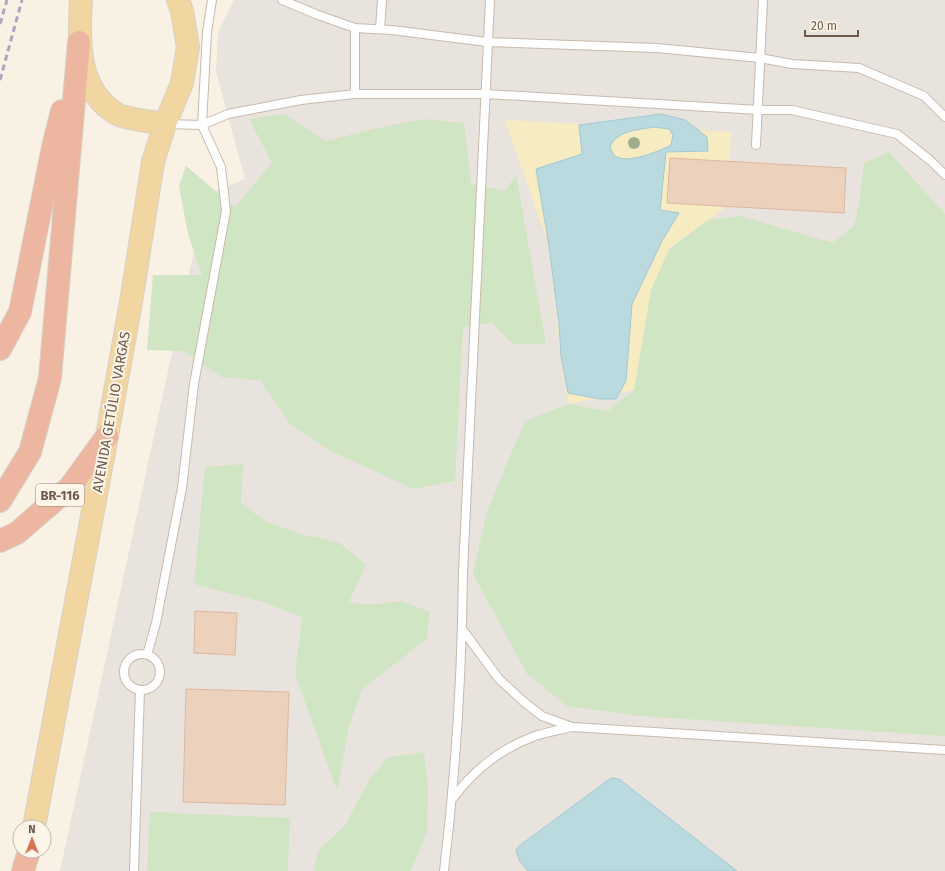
<svg xmlns="http://www.w3.org/2000/svg" width="945" height="871" viewBox="0 0 945 871" font-family="'Fira Sans',sans-serif">
  <rect width="100%" height="100%" fill="#f9f1e3"/>
  <path fill="#e9e3dd" d="M234 0H945V871H60L206 195 245 179 216 72 218 32Z"/>
  <path fill="#d0e5c3" d="M284 114 326 141 378 128 423 119 464 123 471 184 506 191 516 174 546 344H513L492 323 463 327 455 481 413 489 327 449 290 424 260 380 221 377 184 351 147 350 153 275H202L188 234 179 186 186 166 235 207 272 163 249 119Z
    M889 152 945 214V736L639 716 567 706 527 674 473 574 487 511 525 421 568 404 608 411 634 390 641 333 651 290 669 249 702 221 740 216 833 243 854 226 859 204 864 163Z
    M243 464 241 503 265 521 301 534 340 543 366 565 349 602 366 605 402 601 430 612 427 639 362 689 349 727 337 791 295 674 302 617 263 602 194 584 205 467Z
    M424 752 428 792 427 832 411 871H313L319 850 345 825 370 779 387 758Z
    M150 812 290 818 288 871H147Z"/>
  <path fill="#f6ebc1" d="M505 120 731 132 727 206 669 249 651 290 634 390 568 404 561 356 549 246Z"/>
  <path fill="#badae0" stroke="#a1c9d1" fill-rule="evenodd" d="M661 114 685 120 707 137 708 151 666 152 660 210 679 213 662 241 632 304 626 381 616 399H600L568 393 561 356 559 324 549 246 536 169 582 154 579 125ZM654 127 669 129 673 135 671 145C660 151 632 162 620 158 614 157 612 152 610 147 617 130 638 130 654 127Z
    M611 778 619 779 737 871H528L519 860 516 850 519 846Z"/>
  <path fill="#ecd1bd" stroke="#ddb8a0" d="M670 158 846 168 844 213 667 203Z
    M195 611 237 613 235 655 194 653Z
    M186 689 289 692 285 805 183 802Z"/>
  <g fill="none" stroke-linecap="round" stroke-linejoin="round">
    <g stroke="#c9b9ab" stroke-width="10">
      <path id="lane" d="M282 0 318 15 355 28 392 30 487 42 657 48 760 58 792 64 859 68 924 96 945 117
        M355 28V94
        M380 29 382 0
        M166 124 202 125 228 114 301 100 355 94H486L759 110H792L897 134 931 161 945 175
        M756 145 763 0
        M462 629 499 679 524 702 542 716 572 727 945 750
        M124 672a18 18 0 1 1 36 0a18 18 0 1 1-36 0Z
        M147 655 156 623 182 488 194 384 226 211 221 167 202 125 207 32 212 0
        M453 798C474 770 502 748 535 736 547 732 559 730 571 727
        M134 871 140 690
        M444 871C456 772 462 671 463 571L490 0"/>
    </g>
    <g stroke="#d6d1cd" stroke-width="24">
      <path id="primary" d="M81 0C79 40 76 90 117 114 125 119 154 122 165 124
        M34 827 107 436 132 296 153 162 165 124 182 83 188 47 182 11 178 0"/>
    </g>
    <g stroke="#d6d1cd" stroke-width="24">
      <path id="highway" d="M0 349 20 312 53 147 62 111
        M0 501 30 452 50 378 79 42
        M0 541 17 533 70 487 107 436
        M23 871 29 851"/>
    </g>
    <use href="#lane" stroke="#fff" stroke-width="8"/>
    <use href="#primary" stroke="#f2d6a1" stroke-width="22"/>
    <use href="#highway" stroke="#edb6a0" stroke-width="22"/>
    <path stroke="#b4a3c1" stroke-width="3" stroke-dasharray="6 4" stroke-linecap="butt" d="M0 24 7 0
      M0 80 22 0"/>
  </g>
  <circle fill="#9faf8e" cx="634" cy="143" r="6"/>
  <g text-anchor="middle" stroke-width="4" stroke-linejoin="round" paint-order="stroke">
    <rect fill="#fdf5e8" stroke="#99887b" stroke-width="1" x="36" y="484" width="48" height="22" rx="3"/>
    <g font-size="13" font-weight="bold" fill="#6e594c">
      <text x="60" y="500">BR-116</text>
    </g>
    <g font-size="14" fill="#6e594c" stroke="#fdf5e8">
      <text transform="translate(111 412) rotate(-80)" y="5">AVENIDA GETÚLIO VARGAS</text>
    </g>
  </g>
  <g transform="translate(32 839)"><circle r="19" fill="#fdf5e8" stroke="#c4b7aa"/>
  <path d="M0-3L7 15L0 10L-7 15Z" fill="#d77454"/>
  <text y="-6" font-size="11" font-weight="bold" text-anchor="middle" fill="#6e594c">N</text>
  </g>
  <path d="M805 30v6h53v-6" fill="none" stroke="#6e594c" stroke-width="2"/>
  <text x="811" y="30" font-size="12" fill="#6e594c" stroke="#fdf5e8" stroke-width="3" paint-order="stroke">20 m</text>
</svg>
